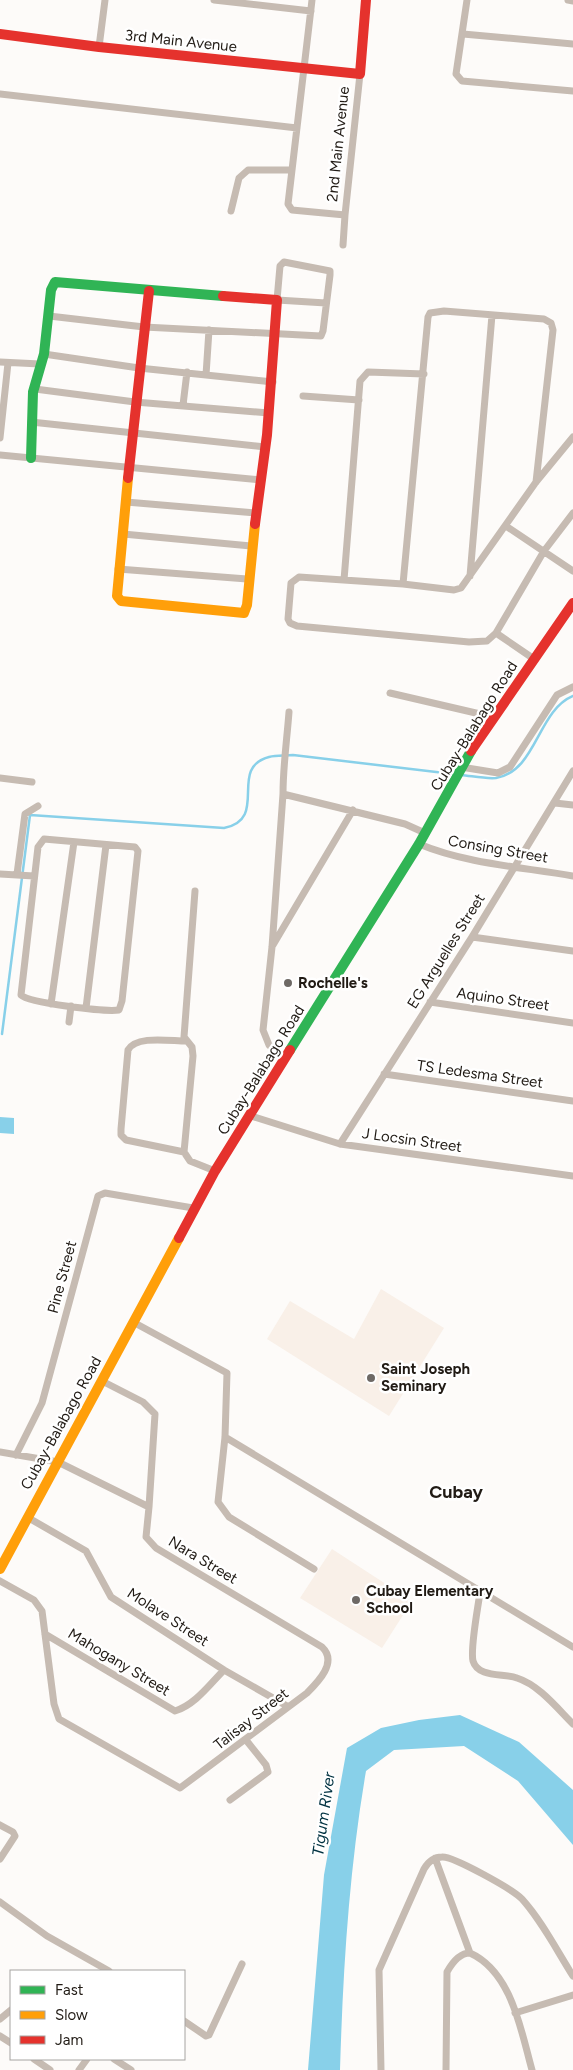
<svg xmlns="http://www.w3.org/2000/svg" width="573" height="2070" viewBox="0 0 573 2070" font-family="Figtree,sans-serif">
  <rect width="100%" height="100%" fill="#fdfbf9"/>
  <path fill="#f9f0e8" d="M381 1289 444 1328 389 1416 267 1339 290 1301 354 1339Z
    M332 1549 412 1601 382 1648 300 1598Z"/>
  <path fill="#88d0e9" d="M0 1117 14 1118V1134L0 1133Z
    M460 1715 519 1742 573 1790V1845L518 1781 464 1746 394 1750 366 1771C349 1870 343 1970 340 2070H308L324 1875 347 1748 381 1728 419 1720Z"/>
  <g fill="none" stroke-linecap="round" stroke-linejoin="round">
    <path stroke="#88d0e9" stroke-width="2.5" d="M461 775C472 776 485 779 496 778 537 771 537 711 573 696
      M2 1034 30 815 224 828C270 819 227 768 269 757 277 755 285 756 293 755L453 774"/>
    <path stroke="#c6bbb2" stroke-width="7" d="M214 0 311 11
      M312 0 288 204 292 210 345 215 360 74
      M467 0 456 74 462 81 573 91
      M568 0 573 1
      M463 34 573 44
      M99 47 105 0
      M0 94 297 128
      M231 211 239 178 248 170H292
      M343 245 345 215
      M49 316 144 327 321 336 323 331 330 275V271L284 262 280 266 277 300 326 303
      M44 354 139 368 273 382
      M0 362 40 364
      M206 375 209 330
      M35 389 135 402 269 413
      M303 396 359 400
      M183 405 187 372
      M31 422 265 447
      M573 437 536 482 461 588 454 590 403 584 299 577 291 583 288 619 290 623 297 626 469 642 487 641 496 633 544 551 573 513
      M0 438 8 363
      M0 455 262 480
      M126 502 256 513
      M506 526 573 571
      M123 534 251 546
      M118 569 247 579
      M470 576 492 315
      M344 580 360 381 368 372 424 374
      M403 584 428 317 430 313 444 311 544 319 551 323 553 330 536 482
      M496 633 534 659
      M390 693 493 717
      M461 767 498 773 510 767 557 695 573 687
      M0 778 32 782
      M283 794C283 766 287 739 289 712
      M555 803 573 805
      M44 839 135 847 138 851 122 1001 119 1010C105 1012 29 1003 21 995L38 847Z
      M419 844C467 864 522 867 573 876
      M0 874 34 876
      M17 874 25 814 38 806
      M195 891 184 1037 192 1047 193 1056 184 1152 190 1161 215 1171
      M472 937 573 951
      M273 945 353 810
      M430 1002 573 1023
      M51 1004 74 842
      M86 1008 106 845
      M69 1022 71 1006
      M285 1059 269 1045 263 1030 272 947 283 794 405 824 425 833
      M384 1074 573 1101
      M251 1116 340 1144 573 1176
      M340 1144 472 937 573 771
      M184 1152 126 1140 121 1135V1129L128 1050C136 1035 170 1041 186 1041
      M133 1322 227 1373 225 1437 218 1502 229 1517 314 1569
      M102 1381 143 1402 155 1414 149 1507
      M225 1437 573 1647
      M0 1452 58 1462 149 1507 146 1537 156 1548 322 1647C338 1662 318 1682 307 1693L180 1788 59 1719 54 1704 42 1611 34 1600 0 1581
      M16 1455 42 1403 98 1196 105 1193 193 1208
      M27 1517 86 1551 111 1597 224 1670 287 1706
      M480 1592C478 1608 470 1648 473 1661 478 1678 504 1673 517 1678 539 1685 557 1708 573 1724
      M45 1634 175 1711C195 1705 210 1684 224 1670
      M230 1800 268 1772 266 1765 246 1740
      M0 1825 13 1832 15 1836 0 1859
      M435 1858 470 1953
      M0 1902 47 1936 109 1971
      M515 2013 573 1995
      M0 2019 11 2010
      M184 2021 206 2036 209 2035 242 1964
      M0 2036 11 2043
      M34 2059 50 2070
      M114 2059 131 2070
      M79 2070 87 2059
      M381 2070 379 1970 424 1869C428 1862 434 1857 442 1857 453 1856 514 1890 522 1899 542 1921 557 1951 573 1976
      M446 2070 447 1972C452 1963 459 1953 470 1953 512 1972 521 2031 532 2070"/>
    <path stroke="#30b455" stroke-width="10" d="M31 458 33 392 44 354 51 290 55 282 223 296
      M290 1050 419 844 471 751"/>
    <path stroke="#ff9f0a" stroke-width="10" d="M128 478 117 596 121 601 244 613 247 605 255 524
      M0 1569 179 1238"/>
    <path stroke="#e5322d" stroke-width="10" d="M0 34 99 47 360 74 366 0
      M223 296 277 300 267 435 255 524
      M128 478 149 291
      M471 751 573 603
      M179 1238 215 1171 290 1050"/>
  </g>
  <g fill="#6e6965" stroke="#fff" stroke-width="2">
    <circle cx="288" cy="983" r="5"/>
    <circle cx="371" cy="1378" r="5"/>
    <circle cx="356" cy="1600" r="5"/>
  </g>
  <g text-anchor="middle" stroke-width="5" stroke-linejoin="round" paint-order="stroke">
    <g font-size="15" fill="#211b15" stroke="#fff">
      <text transform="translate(181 41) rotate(6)" y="5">3rd Main Avenue</text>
      <text transform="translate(338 144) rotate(-84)" y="5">2nd Main Avenue</text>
      <text transform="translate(474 726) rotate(-58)" y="5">Cubay-Balabago Road</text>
      <text transform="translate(498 849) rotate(10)" y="5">Consing Street</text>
      <text transform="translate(446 951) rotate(-58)" y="5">EG Arguelles Street</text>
      <text transform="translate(503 999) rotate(8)" y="5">Aquino Street</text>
      <text transform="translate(261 1070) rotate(-58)" y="5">Cubay-Balabago Road</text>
      <text transform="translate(480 1074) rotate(8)" y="5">TS Ledesma Street</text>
      <text transform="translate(412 1140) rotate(8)" y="5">J Locsin Street</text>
      <text transform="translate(62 1277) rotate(-75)" y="5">Pine Street</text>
      <text transform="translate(61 1423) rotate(-61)" y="5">Cubay-Balabago Road</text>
      <text transform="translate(203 1560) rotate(31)" y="5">Nara Street</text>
      <text transform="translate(168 1617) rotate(33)" y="5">Molave Street</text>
      <text transform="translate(119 1662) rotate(31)" y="5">Mahogany Street</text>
      <text transform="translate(251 1719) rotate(-38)" y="5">Talisay Street</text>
    </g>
    <g font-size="15" font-weight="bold" fill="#211b15" stroke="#fff" text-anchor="start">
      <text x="298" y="988">Rochelle's</text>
      <text x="381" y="1374">Saint Joseph<tspan x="381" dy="17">Seminary</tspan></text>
      <text x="366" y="1596">Cubay Elementary<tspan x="366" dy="17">School</tspan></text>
    </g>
    <g font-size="16" font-style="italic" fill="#013241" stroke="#fff">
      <text transform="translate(323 1814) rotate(-82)" y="6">Tigum River</text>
    </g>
    <g font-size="18" font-weight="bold" fill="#211b15" stroke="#fff">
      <text x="456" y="1498">Cubay</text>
    </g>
  </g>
  <rect x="10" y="1970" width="175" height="90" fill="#ffffff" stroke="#a6a4a1"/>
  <rect x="20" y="1986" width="25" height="8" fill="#30b455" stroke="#a6a4a1"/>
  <text x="55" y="1995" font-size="15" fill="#211b15">Fast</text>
  <rect x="20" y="2011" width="25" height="8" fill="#ff9f0a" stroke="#a6a4a1"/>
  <text x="55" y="2020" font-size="15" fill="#211b15">Slow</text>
  <rect x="20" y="2036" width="25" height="8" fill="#e5322d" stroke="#a6a4a1"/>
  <text x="55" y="2045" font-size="15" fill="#211b15">Jam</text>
</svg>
